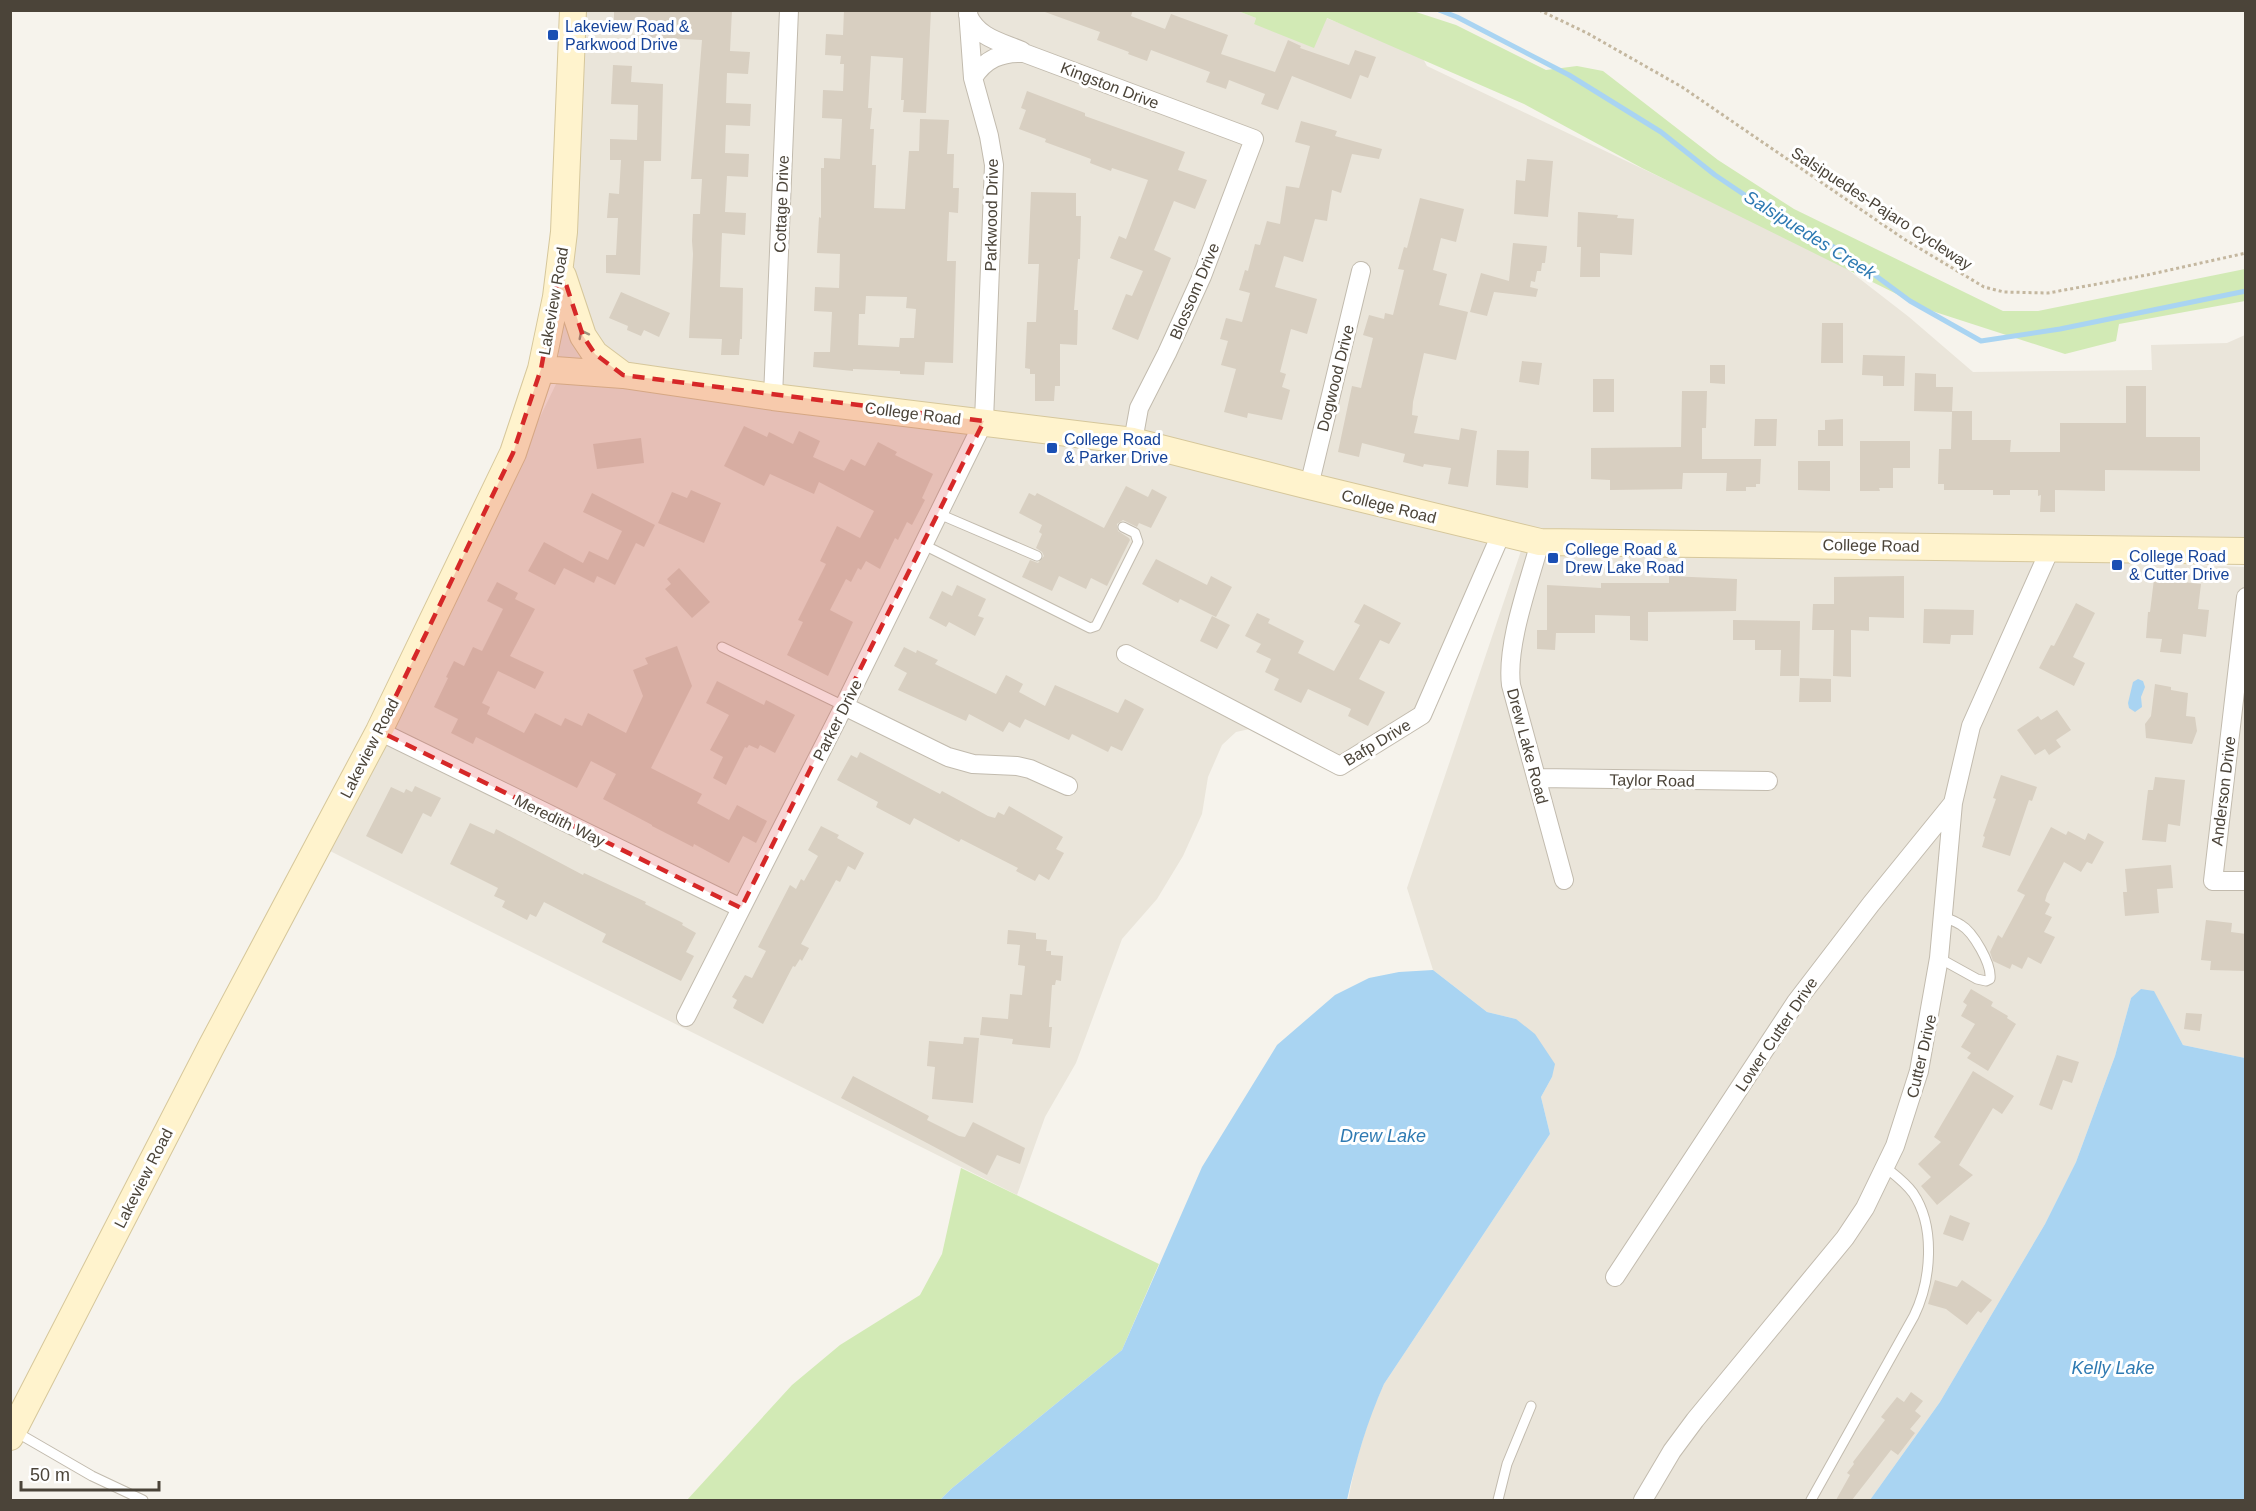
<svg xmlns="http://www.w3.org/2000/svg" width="2256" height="1511" viewBox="0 0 2256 1511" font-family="Arial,sans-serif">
  <rect width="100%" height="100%" fill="#f6f3ec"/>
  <path fill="#eae5da" d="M586 11H1238L1256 18 1254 24 1326 18 1421 55 1427 66 1838 262 1909 317 1973 372 2152 370 2151 345 2227 343 2245 335V546L1500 535 1426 718 1341 771 1254 728 1236 732 1222 745 1208 777 1202 814 1183 856 1157 899 1122 939 1076 1063 1045 1117 1017 1195 330 851 556 384Z
    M1522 548 1549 556 2040 559 2245 567V1058L2183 1045 2154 992 2131 998 2115 1056 2076 1162 2045 1224 1940 1402 1870 1500H1348L1356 1462 1371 1413 1384 1384 1550 1134 1541 1097 1552 1077 1516 1019 1487 1012 1433 970 1407 888Z"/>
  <path fill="#d2eab5" d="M1238 11H1413L1456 25 1546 70 1577 66 1603 71 1718 160 1794 209 2003 311H2038L2245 269V301L2119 324 2116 341 2065 354 1929 310 1642 168 1524 104 1327 18 1314 48 1254 24 1256 18Z
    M961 1168 1159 1264 1122 1350 951 1489 940 1500H687L792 1385 840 1345 920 1295 942 1254Z"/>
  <path fill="#a9d4f2" d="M2138 679 2143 681 2145 687 2141 697 2142 707 2135 712 2129 708 2128 703 2133 682Z
    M1433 970 1487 1012 1516 1019 1535 1034 1555 1064 1552 1077 1541 1097 1550 1134 1384 1384C1367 1422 1356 1460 1347 1500H940L951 1489 1122 1350 1202 1167 1277 1045 1335 995 1369 978 1399 972Z
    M2141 989 2154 991 2183 1045 2245 1058V1500H1870L1940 1402 2045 1224 2076 1162 2115 1056 2131 998Z"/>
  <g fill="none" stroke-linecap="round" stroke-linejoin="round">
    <path stroke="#a9d4f2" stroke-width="5" d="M1439 10 1457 17 1569 75 1661 132 1715 175 1782 220 1845 253 1910 301 1981 341 2060 329 2246 291"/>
  </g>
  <path fill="#d8cfc1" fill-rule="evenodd" d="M614 10H732L730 51 750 52 748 74 727 73 726 103 751 104 750 126 726 125 725 153 749 154 748 177 727 176 725 212 746 213 745 235 722 233 720 287 743 288 742 339H740L739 355H721L722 339 689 338 693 254 692 241 693 214H700L702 179H691L702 40 641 37V24L614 23Z
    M844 10H931L926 113 903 112 904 100H901L903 58 871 56 868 108H872L870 129H874L872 165H876L874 208 905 209 909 151H919L920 119 949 120 947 154H954L953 188H959L958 213 949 212 947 261H956L953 363 925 362 924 375 900 374V371L853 369V371L813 367 814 352H830L832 312 814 311 815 287 839 288 840 254 817 253 819 217 821 218V168H824V158L840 159 842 119 822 118 823 90 843 91 844 64H840L841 56 825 55 826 34 843 35ZM866 296 907 297 906 308 916 309 914 338H900L899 347 858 345 859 314H865Z
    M1045 10H1133L1131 16 1165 29 1171 14 1228 35 1221 54 1275 72 1288 40 1301 46 1300 48 1349 65 1355 50 1376 57 1368 78 1360 75 1351 99 1292 76 1278 110 1261 104 1265 94 1229 80 1226 89 1206 82 1210 72 1151 50 1147 61 1128 54 1129 52 1097 40 1100 32 1045 12Z
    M613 65 632 66 631 82 663 84 661 161H644L640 275 606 273V255H616L618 218H607L609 193 619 194 621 160H610V139L637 140 638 105 611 104Z
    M1027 91 1085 113V116L1185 152 1178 170 1207 180 1195 209 1174 201 1154 250 1171 258 1138 340 1112 329 1126 294 1132 296 1143 271 1110 258 1119 236 1126 239 1148 180 1112 168 1111 171 1090 163 1091 159 1045 142 1046 139 1019 129 1026 110 1021 108Z
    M1301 121 1337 131 1335 136 1382 149 1379 159 1352 154 1341 193 1332 190 1327 221 1315 219 1303 262 1284 256 1275 287 1317 299 1307 334 1291 329 1280 372 1286 374 1282 387 1290 390 1282 420 1248 413 1247 418 1224 412 1236 369 1221 365 1228 341 1220 339 1226 318 1242 322 1250 293 1239 290 1245 270 1248 271 1255 244 1260 245 1267 221 1280 224 1286 186 1299 188 1310 146 1295 142Z
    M1527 159 1553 161 1548 217 1514 214 1516 180 1525 181Z
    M1031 192 1076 193V216H1081L1080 259H1078L1074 310H1078L1077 345 1060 344V386H1055L1054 401H1035V374H1030V369L1025 368 1027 322H1036L1039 264H1028Z
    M1420 198 1464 209 1456 242 1441 238 1433 270 1447 274 1439 305 1468 312 1456 360 1424 353 1413 402 1412 415 1418 416 1414 433 1459 440 1461 428 1477 431 1468 487 1448 484 1451 468 1424 464 1423 467 1403 462 1405 454 1362 443 1359 457 1338 452 1352 386 1361 388 1373 338 1363 335 1369 315 1384 319 1385 313 1393 315 1404 270 1398 269 1404 247 1407 248Z
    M1578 212 1618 215 1617 218 1634 219 1632 255 1600 253V277H1580L1581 247H1577Z
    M1513 243 1547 246 1545 263H1542L1541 271H1537L1535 282 1531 281 1530 287 1538 289 1536 297 1494 292 1487 316 1470 312 1481 273 1509 281Z
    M621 292 670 313 659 337 644 330 641 336 627 330 628 326 609 318Z
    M1822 323H1843V363H1821Z
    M1863 355 1905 356 1904 386H1883V376L1862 375Z
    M1522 361 1542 363 1539 385 1519 382Z
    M1710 365H1725V384L1710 383Z
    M1915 373 1936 374V387H1953L1952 411H1972V440H2011L2010 452H2060V423H2126V386H2146V437H2200V471L2105 470V491L2055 490V512H2040L2041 495 2038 496V490H2010V495H1993V490H1944V484H1938L1939 449H1951L1952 412 1914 411Z
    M1593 379H1614V412H1593Z
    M1682 391H1707L1706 428H1702V459H1761L1760 484H1756V487H1746V491H1726L1727 473H1683L1682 489 1610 490V480L1591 479V448L1681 447Z
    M1755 419H1777L1776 446H1754Z
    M1843 419V446H1818V430H1825V420Z
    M744 426 767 437 769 432 793 444 799 431 820 441 813 457 844 471 851 459 865 466 878 442 897 452 895 455 933 474 922 498 925 500 912 525 907 522 898 540 895 538 880 569 866 561 861 570 858 568 851 582 846 579 830 610 853 622 828 676 787 655 803 622 798 620 826 564 820 561 837 526 860 538 874 511 819 482 814 494 770 474 764 486 724 466Z
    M641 438 644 463 597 469 593 444Z
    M1860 441H1910V468H1893V488H1879L1880 491H1860Z
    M1497 450 1529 451 1528 488 1496 485Z
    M1798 461H1830V491L1798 490Z
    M1126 486 1148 497 1152 489 1167 497 1151 528 1139 523 1137 527 1123 520 1117 524 1118 531 1129 538 1130 540 1107 586 1091 578 1086 589 1059 576 1052 591 1022 577 1030 560 1038 563 1044 556 1042 552 1036 548 1042 534 1039 532 1042 525 1019 513 1029 493 1035 496 1037 493 1104 528Z
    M691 490 721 503 704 543 658 523 672 492 687 498Z
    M592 493 655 525 644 547 636 543 615 585 597 576 594 583 564 568 555 585 528 571 544 542 583 563 589 551 608 560 622 531 583 512Z
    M1156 559 1207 585 1211 576 1232 587 1216 617 1180 599 1178 603 1142 584Z
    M679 568 710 602 692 618 665 589 671 584 667 579Z
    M1669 576 1737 579 1736 611 1648 612V641L1630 640V616L1595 615V633H1556L1555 650 1537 649V630H1547V585L1601 588V583H1669Z
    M1904 576V618L1869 617V631L1851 630V677L1833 676 1834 630H1812L1813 604H1834V577Z
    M2154 579 2201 584 2198 609 2209 610 2206 637 2183 634 2181 654 2160 652 2162 639 2146 638 2148 612H2150Z
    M497 582 518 593 515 599 535 609 510 656 544 672 535 689 498 671 482 703 490 707 487 714 524 733 535 713 561 726 565 718 582 726 588 713 626 733 643 696 633 670 648 664 645 658 677 646 692 686 651 768 702 794 697 803 729 820 737 805 767 821 756 843 743 836 729 863 694 844 693 847 652 826V825L603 799 616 774 591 761 577 788 476 737 473 744 451 733 458 719 434 707 448 678 446 677 454 661 464 666 473 647 482 651 503 609 487 601Z
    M957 585 986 599 978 616 984 618 975 636 949 622 946 627 929 618 942 591 952 596Z
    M2076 603 2095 613 2073 657 2085 663 2074 686 2039 668 2051 645 2054 646Z
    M1364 604 1401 623 1389 644 1380 640 1359 679 1385 692 1368 726 1348 716 1351 709 1308 689 1301 703 1274 690 1279 679 1265 672 1271 659 1256 652 1261 644 1245 636 1257 613 1270 619 1268 623 1304 641 1298 653 1334 671 1360 625 1354 622Z
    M1924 609 1974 610 1973 635H1951L1950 644 1923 643Z
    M1212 616 1230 625 1217 649 1200 641Z
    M1733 620 1800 621 1799 676H1780L1781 650H1755V640H1733Z
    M904 647 916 653 917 650 938 660 935 664 996 694 1006 675 1023 684 1019 692 1045 706 1055 685 1118 713 1125 699 1144 709 1122 751 1111 746 1108 752 1072 734 1069 740 1025 719 1020 728 1009 722 1003 732 969 714 966 721 898 690 907 673 894 666Z
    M1800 678 1831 679V702H1799Z
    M717 681 764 705 766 700 795 715 775 753 760 745 758 749 749 745 747 748 745 747 726 785 713 778 723 757 710 750 729 715 706 703Z
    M2155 684 2171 687V690L2188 693 2186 716 2195 717 2197 731 2192 744 2146 738 2145 724 2151 716Z
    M2057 710 2071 730 2056 740 2061 747 2049 755 2045 749 2035 755 2017 730 2038 716 2041 720Z
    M860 752 940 794 942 791 988 816 995 818 998 812 1004 815 1009 806 1063 837 1056 849 1064 853 1049 880 1039 874 1035 881 1016 871 1018 868 961 839 959 842 914 818 910 825 876 807 878 802 837 780 851 755 857 758Z
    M2001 775 2037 787 2032 801 2029 800 2010 856 1982 847 1985 837 1983 836 1996 799 1993 798Z
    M2155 777 2185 780 2180 826 2168 824 2166 842 2142 840 2148 790H2153Z
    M415 786 441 798 431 817 423 813 402 854 366 836 391 787 404 793 406 789 412 792Z
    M470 823 494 834 496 829 583 875 584 873 646 902 645 904 683 923 682 925 696 933 686 952 694 956 681 981 602 942 606 934 544 902 536 917 530 914 527 920 502 907 505 901 494 896 498 888 450 864Z
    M821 826 839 835 837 838 864 853 855 870 848 866 840 882 836 880 801 944 809 948 802 961 800 959 795 967 793 966 763 1024 733 1008 737 1000 732 997 745 975 752 978 766 951 758 947 790 885 796 889 801 879 804 881 818 856 808 850Z
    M2051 827 2066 835 2068 831 2085 840 2088 833 2104 842 2092 864 2087 862 2081 872 2064 862 2047 894 2045 901 2050 904 2045 914 2052 917 2044 932 2055 937 2041 964 2028 957 2022 969 2012 964 2010 969 1993 961 1990 952 1998 935 2002 938 2025 895 2017 891Z
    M2171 865 2173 888 2157 889 2159 913 2125 916 2123 892H2127L2125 869Z
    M2206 920 2232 923 2231 932 2246 934V971L2210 970 2211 961 2201 960Z
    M1008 930 1036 933V939L1047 940 1046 951H1051V955L1063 956 1061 981 1056 980 1055 985H1052L1049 1027H1052L1050 1048 1012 1044 1013 1039 980 1035 982 1017 1008 1019 1010 994 1022 995 1025 966 1018 965 1020 945 1007 944Z
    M1971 989 1993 1002 1991 1006 2008 1016 2007 1018 2016 1024 1988 1071 1967 1058 1971 1053 1961 1047 1975 1024 1961 1016 1967 1005 1963 1002Z
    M2186 1013 2202 1014 2200 1031 2184 1029Z
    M964 1037 979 1038 973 1103 932 1099 935 1067 927 1066 929 1041 963 1044Z
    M2057 1055 2079 1062 2072 1083 2063 1080 2052 1110 2039 1105Z
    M1973 1071 2014 1096 2002 1114 1993 1108 1959 1165 1973 1175 1937 1205 1921 1186 1931 1177 1918 1164 1941 1142 1934 1137Z
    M853 1076 929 1116 927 1120 959 1136 965 1137 973 1122 1025 1148 1020 1164 997 1155 987 1175 927 1143 841 1098Z
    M1950 1215 1970 1223 1963 1241 1943 1234Z
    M1935 1280 1957 1287 1962 1280 1992 1300 1981 1313 1978 1311 1967 1325 1946 1309 1928 1304Z
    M1911 1392 1923 1401 1915 1411 1921 1416 1910 1429 1915 1433 1898 1455 1891 1450 1852 1500H1836L1850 1475 1847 1473 1854 1464 1853 1462 1885 1420 1881 1417 1897 1397 1904 1402Z"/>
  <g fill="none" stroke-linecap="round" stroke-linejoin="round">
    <g stroke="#c2bbae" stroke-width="11">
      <path id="lane" d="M939 514 1037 556
        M924 545 1090 628 1096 626 1138 542 1135 533 1123 527
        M722 647 844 706
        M1939 958 1977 979 1986 981 1990 979C1992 964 1973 932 1961 925 1955 921 1948 919 1943 916
        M16 1432 92 1476 143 1500
        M1498 1500 1507 1464 1531 1406
        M1811 1500 1914 1316C1931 1281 1936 1227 1913 1193 1905 1182 1895 1175 1885 1167"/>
    </g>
    <g stroke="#c2bbae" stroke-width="20">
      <path id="street" d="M968 15C978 38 1001 42 1022 51
        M973 78C985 59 1001 52 1024 53L1254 139 1202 276 1167 353 1139 408 1133 441
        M773 397 789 10
        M1309 486 1361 271
        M1540 542C1529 583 1506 644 1511 685L1564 880
        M2246 597 2213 881H2246
        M1126 654 1340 766 1422 715 1501 534
        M844 706 948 757 973 764 1017 766 1030 769 1068 786
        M379 731 741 908
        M1537 778 1768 781
        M686 1017 844 706 984 421 994 165 989 136 973 78 968 10
        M1615 1277 1796 1002 1871 904 1953 803
        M1643 1500 1672 1451 1695 1420 1845 1238 1865 1208 1895 1146 1919 1071 1939 958 1953 803 1971 726 2051 547"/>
    </g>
    <g stroke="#d6c79b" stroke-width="28">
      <path id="secondary" d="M563 276 583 336 595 354 623 375
        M541 369 623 375 773 397 1133 441 1309 486 1540 542 2246 551
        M10 1437 211 1047 379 731 513 453 541 369 556 297 564 232 573 10"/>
    </g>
    <path stroke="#c4b79f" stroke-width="3" stroke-dasharray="3 3" stroke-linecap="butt" d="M1539 10 1587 33 1682 87 1904 239 1984 287 2004 292 2048 293 2147 275 2246 253"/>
    <use href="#lane" stroke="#fff" stroke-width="9"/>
    <use href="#street" stroke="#fff" stroke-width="18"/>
    <use href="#secondary" stroke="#fff3cd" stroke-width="26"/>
  </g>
  <defs><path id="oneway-chevron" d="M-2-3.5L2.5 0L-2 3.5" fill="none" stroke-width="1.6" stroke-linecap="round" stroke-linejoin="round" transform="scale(1.5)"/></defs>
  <use stroke="#9c937c" href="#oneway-chevron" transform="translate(583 334) rotate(-117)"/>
  <path fill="#d62828" fill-opacity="0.2" stroke="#d62828" stroke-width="4.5" stroke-dasharray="12 8" stroke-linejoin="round" d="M560 266 583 336 595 354 623 375 984 421 741 908 379 731 513 453 541 369Z"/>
  <g fill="#1a4fb4" stroke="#fff" stroke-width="2">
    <rect x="547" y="29" width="12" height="12" rx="3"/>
    <rect x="1046" y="442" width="12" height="12" rx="3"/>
    <rect x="1547" y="552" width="12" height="12" rx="3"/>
    <rect x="2111" y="559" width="12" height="12" rx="3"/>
  </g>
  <g text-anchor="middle" stroke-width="6" stroke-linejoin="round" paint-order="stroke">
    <g font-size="16" fill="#164399" stroke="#fff" text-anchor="start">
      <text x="565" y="32">Lakeview Road &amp;<tspan x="565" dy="18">Parkwood Drive</tspan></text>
      <text x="1064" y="445">College Road<tspan x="1064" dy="18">&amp; Parker Drive</tspan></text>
      <text x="1565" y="555">College Road &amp;<tspan x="1565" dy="18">Drew Lake Road</tspan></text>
      <text x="2129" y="562">College Road<tspan x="2129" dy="18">&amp; Cutter Drive</tspan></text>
    </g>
    <g font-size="16" fill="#4b4439" stroke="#fff">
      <text transform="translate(1110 85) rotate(21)" y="6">Kingston Drive</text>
      <text transform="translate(781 204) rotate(-88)" y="6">Cottage Drive</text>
      <text transform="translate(1882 208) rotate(33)" y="6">Salsipuedes-Pajaro Cycleway</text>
      <text transform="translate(991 215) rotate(-89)" y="6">Parkwood Drive</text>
      <text transform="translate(1194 291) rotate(-67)" y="6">Blossom Drive</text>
      <text transform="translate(553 301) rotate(-80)" y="6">Lakeview Road</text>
      <text transform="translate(1335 378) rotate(-76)" y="6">Dogwood Drive</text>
      <text transform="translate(913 413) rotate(7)" y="6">College Road</text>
      <text transform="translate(1389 506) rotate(14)" y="6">College Road</text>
      <text transform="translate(1871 545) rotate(1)" y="6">College Road</text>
      <text transform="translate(837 720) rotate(-63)" y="6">Parker Drive</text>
      <text transform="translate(1377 742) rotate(-31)" y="6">Bafp Drive</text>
      <text transform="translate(1528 746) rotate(75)" y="6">Drew Lake Road</text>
      <text transform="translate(369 748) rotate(-63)" y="6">Lakeview Road</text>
      <text transform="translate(1652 780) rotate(1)" y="6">Taylor Road</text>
      <text transform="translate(2223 791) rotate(-83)" y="6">Anderson Drive</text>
      <text transform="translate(560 820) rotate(26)" y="6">Meredith Way</text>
      <text transform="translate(1776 1034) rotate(-56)" y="6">Lower Cutter Drive</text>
      <text transform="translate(1921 1056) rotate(-77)" y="6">Cutter Drive</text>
      <text transform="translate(143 1178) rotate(-63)" y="6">Lakeview Road</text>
    </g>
    <g font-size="18" font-style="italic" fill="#2e7ab2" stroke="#fff">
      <text transform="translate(1810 235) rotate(32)" y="6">Salsipuedes Creek</text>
      <text x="1383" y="1142">Drew Lake</text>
      <text x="2113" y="1374">Kelly Lake</text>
    </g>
  </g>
  <rect width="2256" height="1511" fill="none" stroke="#4b4439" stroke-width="24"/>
  <path d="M21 1481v9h138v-9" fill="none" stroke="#4b4439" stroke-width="3"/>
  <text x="30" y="1481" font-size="18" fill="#4b4439" stroke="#ffffff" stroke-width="4.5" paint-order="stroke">50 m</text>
</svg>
